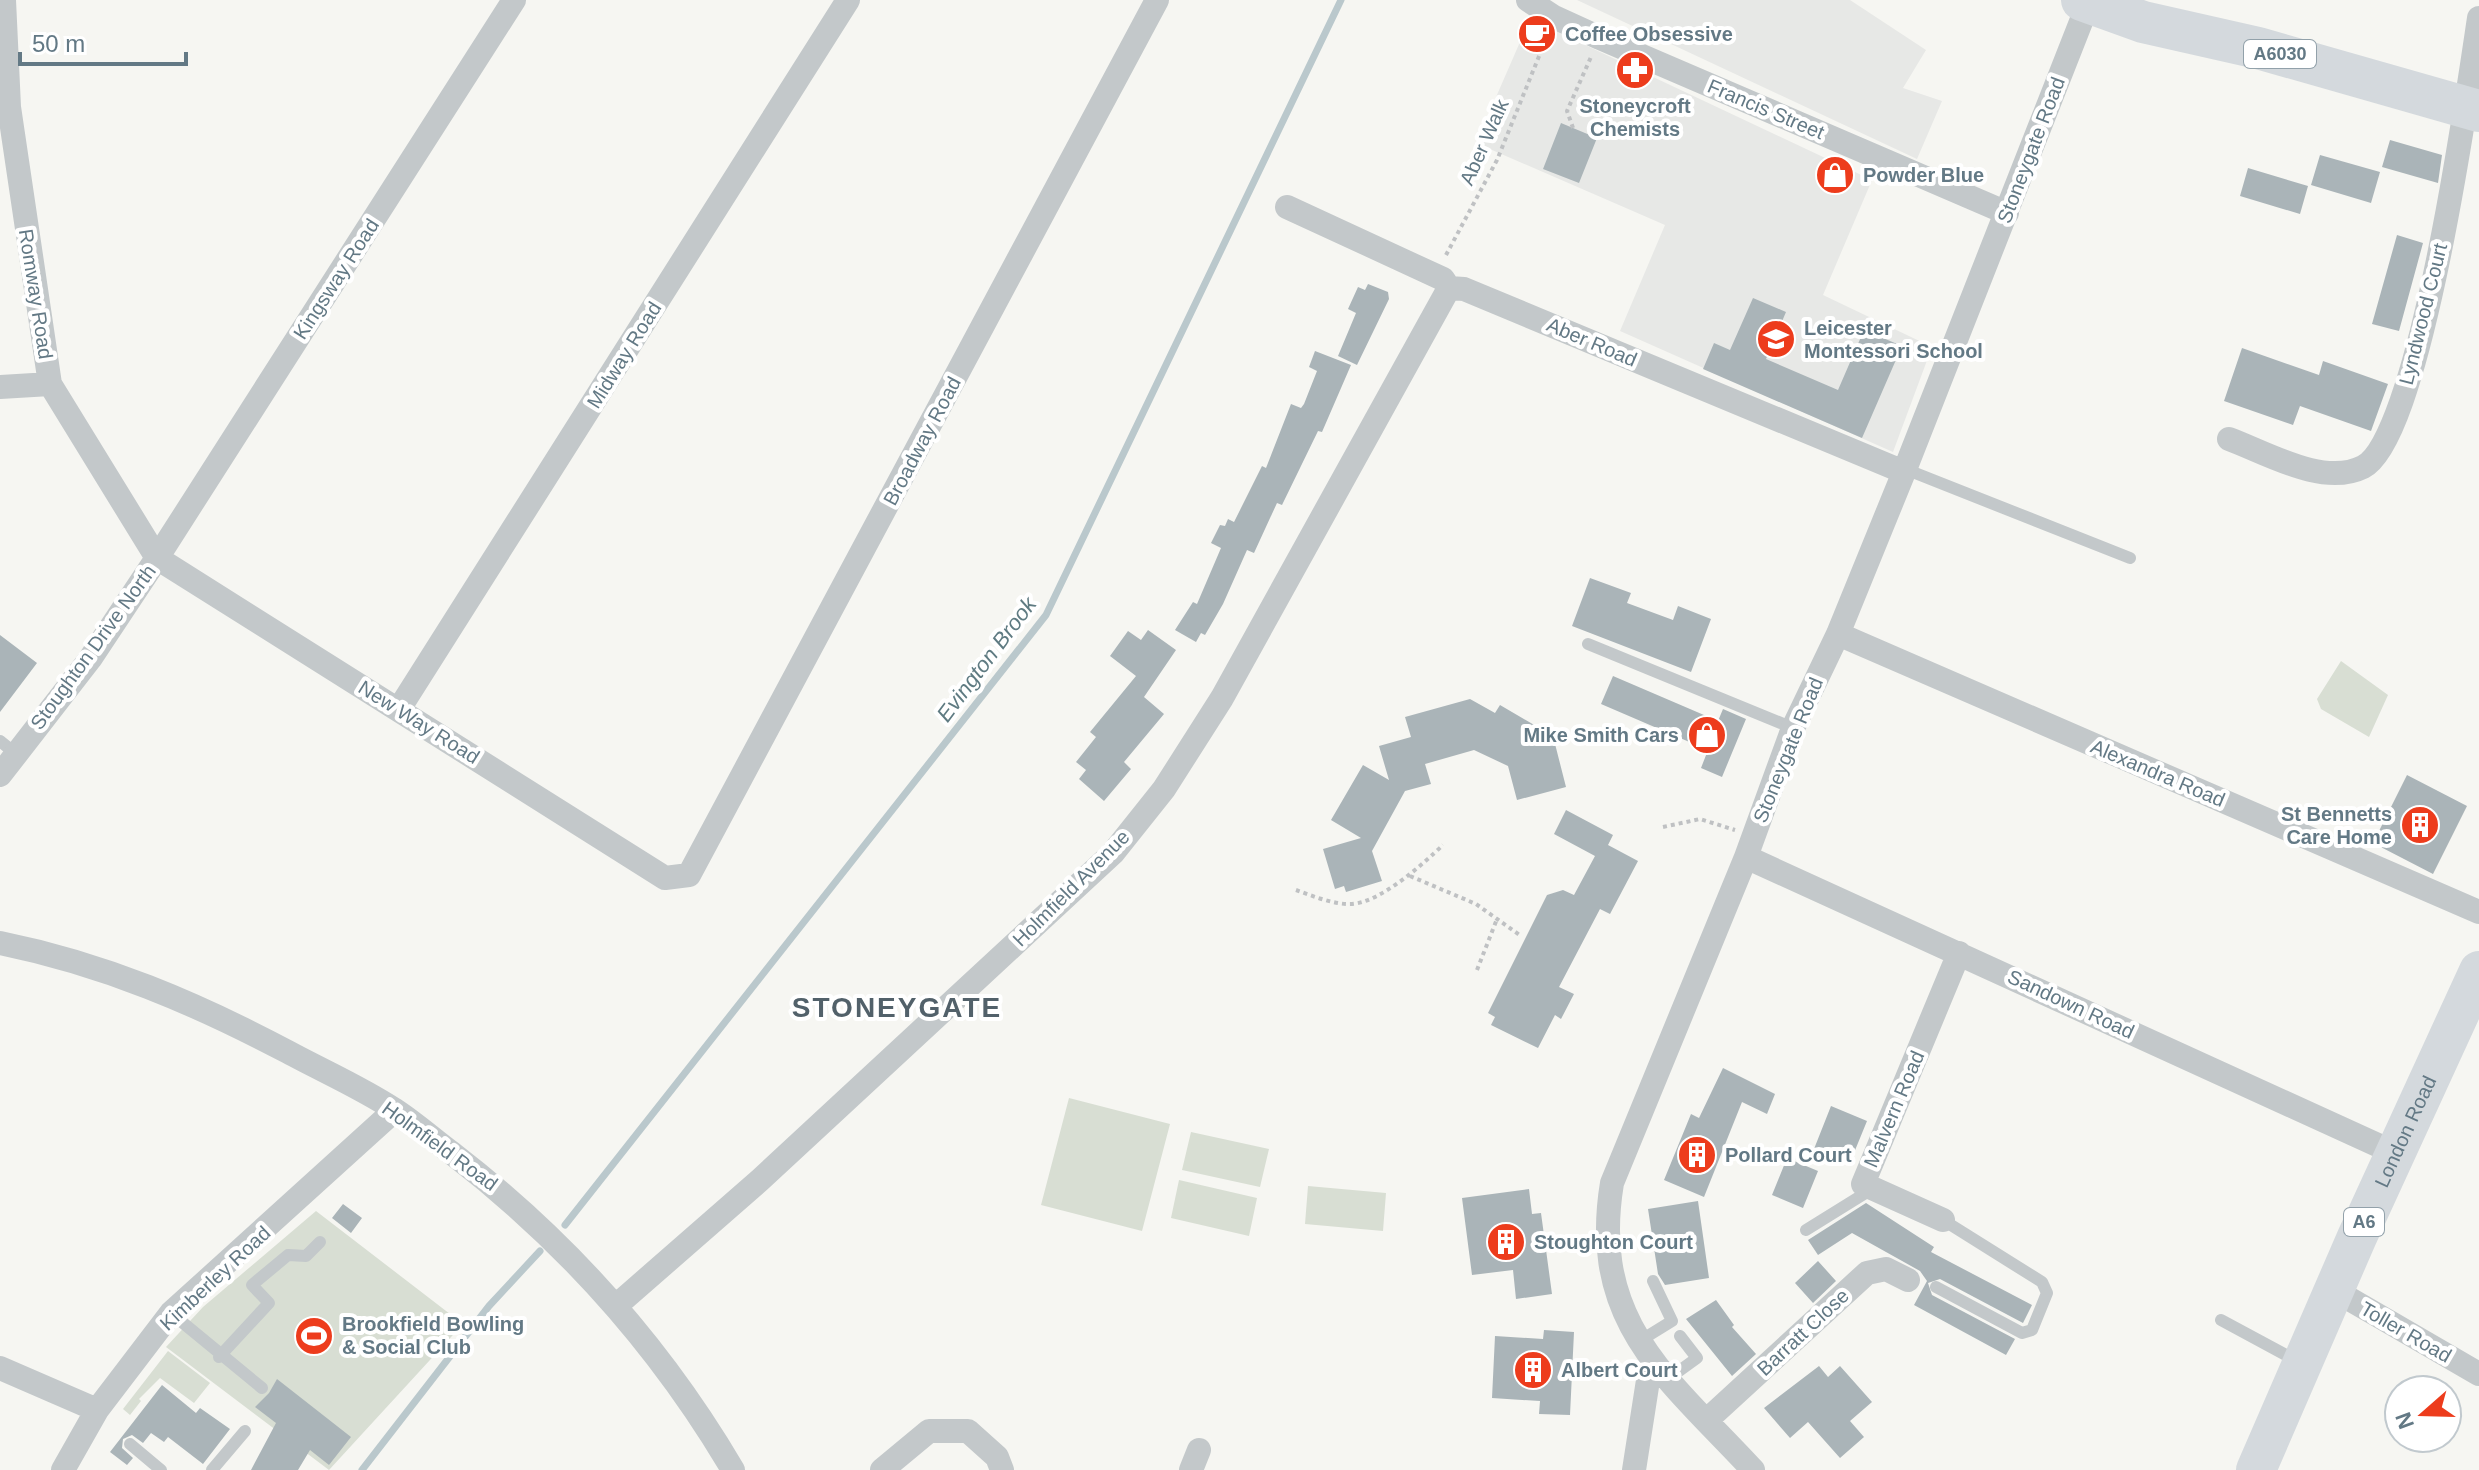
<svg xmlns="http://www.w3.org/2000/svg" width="2479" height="1470" viewBox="0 0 2479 1470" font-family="Helvetica,sans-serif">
  <rect width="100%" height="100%" fill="#f6f6f2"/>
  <path fill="#e7e8e6" d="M1577 0H1850L1926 50 1903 88 1942 101 1917 159Z
    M1530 19 1872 180 1823 295 1932 347 1893 452 1620 331 1665 225 1476 143Z"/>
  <path fill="#d8ded3" d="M2341 661 2388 695 2369 737 2321 709 2317 699Z
    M1069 1098 1170 1124 1142 1231 1041 1205Z
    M1191 1132 1269 1149 1260 1187 1182 1170Z
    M1179 1180 1257 1198 1249 1236 1171 1218Z
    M1308 1186 1386 1193 1383 1231 1305 1224Z
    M316 1211 463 1324 329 1470 166 1347 203 1307Z
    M168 1351 210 1383 194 1403 160 1378 139 1399 141 1401 130 1415 123 1409Z"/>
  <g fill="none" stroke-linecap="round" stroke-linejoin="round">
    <path stroke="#bac8cc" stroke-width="7" d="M565 1225 1046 615 1341 0
      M362 1470 489 1306 540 1251"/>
  </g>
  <path fill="#aab4b8" d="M1561 123 1597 138 1579 183 1543 169Z
    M2390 140 2442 155 2438 183 2382 167Z
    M2320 155 2380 172 2371 203 2311 185Z
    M2248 168 2308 186 2300 214 2240 196Z
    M2397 235 2423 243 2399 331 2372 324Z
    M1368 284 1388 292 1389 299 1357 365 1338 356 1356 313 1348 309 1358 287 1365 290Z
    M1753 298 1786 312 1766 359 1838 390 1864 330 1902 346 1862 438 1703 369 1714 343 1730 350Z
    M2242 348 2319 375 2323 361 2388 384 2371 431 2300 406 2293 425 2224 401Z
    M1315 351 1351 365 1322 432 1318 431 1282 505 1277 503 1254 553 1247 550 1223 604 1205 635 1201 633 1196 642 1175 630 1193 602 1197 604 1221 548 1211 543 1220 525 1225 526 1228 519 1234 522 1262 466 1266 468 1291 404 1301 408 1304 404 1317 371 1309 367Z
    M1590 578 1631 593 1627 603 1673 620 1678 606 1711 619 1691 672 1572 626Z
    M1148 630 1176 650 1144 697 1164 714 1124 762 1131 769 1104 801 1079 779 1086 770 1076 762 1096 737 1090 732 1136 676 1110 656 1128 631 1141 640Z
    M0 635 37 663 0 712Z
    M1613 676 1718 721 1723 709 1746 719 1722 777 1701 768 1708 750 1601 704Z
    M1470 699 1495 713 1500 705 1553 736 1566 787 1517 800 1508 766 1474 750 1425 764 1431 784 1405 791 1372 851 1382 881 1346 892 1344 886 1335 889 1323 849 1361 838 1331 820 1363 765 1389 780 1379 746 1411 737 1405 717Z
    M2407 775 2467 806 2433 874 2373 843Z
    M1566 810 1613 835 1608 845 1638 861 1610 914 1600 909 1559 987 1574 994 1561 1019 1555 1015 1538 1048 1491 1025 1495 1017 1488 1013 1547 895 1563 890 1574 895 1595 856 1554 834Z
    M1723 1068 1775 1094 1767 1114 1742 1102 1704 1197 1664 1180 1691 1114 1699 1118Z
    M1831 1106 1867 1121 1849 1165 1814 1149Z
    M1787 1158 1818 1171 1803 1208 1772 1195Z
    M1529 1189 1532 1214 1541 1213 1552 1294 1516 1299 1513 1270 1472 1275 1462 1198Z
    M1698 1201 1709 1278 1665 1285 1658 1274 1648 1209Z
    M1866 1203 1934 1247 1931 1252 2032 1305 2023 1323 1940 1279 1928 1283 1932 1295 2015 1339 2006 1355 1914 1305 1927 1281 1920 1271 1852 1233 1818 1255 1808 1240Z
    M343 1204 362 1218 351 1233 332 1218Z
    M1818 1261 1836 1281 1813 1303 1795 1283Z
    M1716 1300 1734 1325 1732 1327 1756 1354 1732 1376 1686 1319Z
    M1544 1330 1574 1332 1570 1415 1539 1414 1540 1401 1492 1398 1495 1336 1543 1339Z
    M1819 1366 1828 1377 1840 1366 1872 1402 1850 1421 1864 1437 1840 1458 1808 1422 1790 1438 1764 1408Z
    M277 1379 351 1437 329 1465 310 1450 298 1470H251L276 1423 255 1407 269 1393Z
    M162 1385 196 1413 200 1408 230 1429 203 1464 168 1437 164 1442 151 1433 143 1443 132 1435 123 1439 122 1448 133 1458 127 1465 110 1452Z"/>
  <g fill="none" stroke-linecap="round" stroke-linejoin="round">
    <path stroke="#bfc1c3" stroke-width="4" stroke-dasharray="4 4" stroke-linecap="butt" d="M1573 128 1567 111 1591 57
      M1446 255 1497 160 1546 39
      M1663 827 1700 819 1735 830
      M1410 876 1476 904 1521 936
      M1296 890C1313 896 1334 905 1352 904 1381 902 1423 864 1443 845
      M1477 970 1497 919"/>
    <path stroke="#c3c8ca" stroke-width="12" d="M1905 469 2130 558
      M1588 644 1793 728
      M0 741 16 754
      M1806 1230 1864 1194 1868 1187
      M1936 1287 2022 1333 2032 1330 2047 1293 2042 1282 1943 1220
      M171 1313 262 1388
      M2221 1320 2297 1361
      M1638 1342 1672 1321 1653 1281
      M219 1357 269 1303 252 1285 288 1255 306 1256 320 1242
      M1668 1379 1697 1358 1680 1336
      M130 1444 161 1470
      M212 1470 245 1431"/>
    <path stroke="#c3c8ca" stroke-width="24" d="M4 0 9 107 50 384 157 558
      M1528 0 1554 17 1600 38 2007 213
      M1287 207 1443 279 1449 288 1464 289 1904 472
      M0 387 50 384
      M2229 439C2267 453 2323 487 2363 467 2420 438 2468 91 2479 18
      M157 558 665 878 689 875 1157 0
      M1838 634 2479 912
      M399 709 848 0
      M0 775 90 659 157 558 514 0
      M1746 857 2395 1153
      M0 943C104 964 195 1003 288 1052 323 1071 362 1088 395 1110 415 1123 434 1140 453 1154 567 1242 660 1346 733 1470
      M1943 1220 1863 1184 1959 953
      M2334 1290 2479 1374
      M617 1305 760 1180 1113 853 1164 789 1222 698 1449 288
      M0 1368 97 1410
      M1707 1420 1867 1273 1886 1269 1908 1280
      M63 1470 97 1410 171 1313 395 1110
      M882 1470 929 1431H968L997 1457 1002 1470
      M1191 1470 1199 1450
      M1634 1470 1651 1361
      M1753 1470C1668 1378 1589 1323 1612 1183L1746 857 1793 728 1838 634 1904 472 2088 4"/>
    <path stroke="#d4d9dd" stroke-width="40" id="s1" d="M2256 1470 2357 1237 2479 971"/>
    <path stroke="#d4d9dd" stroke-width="42" d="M2082 0 2143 22 2258 48 2479 111"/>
  </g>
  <defs>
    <g id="cafe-disc" transform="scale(2)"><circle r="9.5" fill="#ed3c1c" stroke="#fff"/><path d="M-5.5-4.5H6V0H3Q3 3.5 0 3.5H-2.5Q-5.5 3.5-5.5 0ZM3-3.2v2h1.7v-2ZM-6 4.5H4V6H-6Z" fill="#fff"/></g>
    <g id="pharmacy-disc" transform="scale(2)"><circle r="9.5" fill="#ed3c1c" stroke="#fff"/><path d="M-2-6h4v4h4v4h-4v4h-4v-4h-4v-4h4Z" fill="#fff"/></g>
    <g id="shop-disc" transform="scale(2)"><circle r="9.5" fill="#ed3c1c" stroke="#fff"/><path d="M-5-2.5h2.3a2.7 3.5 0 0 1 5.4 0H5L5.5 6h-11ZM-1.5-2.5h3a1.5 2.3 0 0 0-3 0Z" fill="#fff"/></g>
    <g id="school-disc" transform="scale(2)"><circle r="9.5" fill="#ed3c1c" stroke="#fff"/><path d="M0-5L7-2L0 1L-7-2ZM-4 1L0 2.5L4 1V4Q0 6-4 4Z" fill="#fff"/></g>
    <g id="building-disc" transform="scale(2)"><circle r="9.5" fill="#ed3c1c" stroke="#fff"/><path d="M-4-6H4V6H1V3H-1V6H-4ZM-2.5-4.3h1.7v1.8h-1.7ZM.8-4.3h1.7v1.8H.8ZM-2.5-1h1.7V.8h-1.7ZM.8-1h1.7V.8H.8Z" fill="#fff"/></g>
    <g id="stadium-disc" transform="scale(2)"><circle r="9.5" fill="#ed3c1c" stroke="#fff"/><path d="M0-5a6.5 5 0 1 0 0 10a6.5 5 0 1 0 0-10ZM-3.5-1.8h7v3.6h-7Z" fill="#fff"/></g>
  </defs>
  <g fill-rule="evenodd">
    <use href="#cafe-disc" x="1537" y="34"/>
    <use href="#pharmacy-disc" x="1635" y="70"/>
    <use href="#shop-disc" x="1835" y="175"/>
    <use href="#school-disc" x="1776" y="339"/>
    <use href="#shop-disc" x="1707" y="735"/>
    <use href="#building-disc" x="2420" y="825"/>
    <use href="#building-disc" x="1697" y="1155"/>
    <use href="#building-disc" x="1506" y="1242"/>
    <use href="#stadium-disc" x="314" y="1336"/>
    <use href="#building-disc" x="1533" y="1370"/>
  </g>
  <g text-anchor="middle" stroke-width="8" stroke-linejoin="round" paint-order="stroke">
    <g fill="#fff" stroke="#92a1aa" stroke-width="2">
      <rect x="2244" y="40" width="72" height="28" rx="6"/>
      <rect x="2344" y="1208" width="40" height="28" rx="6"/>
    </g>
    <g font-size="18" font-weight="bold" fill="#637985">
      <text x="2280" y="60">A6030</text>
      <text x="2364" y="1228">A6</text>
    </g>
    <g font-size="20" font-weight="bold" fill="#637985" stroke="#fff" text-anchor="start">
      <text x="1565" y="41">Coffee Obsessive</text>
      <text x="1635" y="113" text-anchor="middle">Stoneycroft<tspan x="1635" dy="23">Chemists</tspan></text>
      <text x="1863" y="182">Powder Blue</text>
      <text x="1804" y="335">Leicester<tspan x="1804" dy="23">Montessori School</tspan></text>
      <text x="1679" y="742" text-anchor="end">Mike Smith Cars</text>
      <text x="2392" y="821" text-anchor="end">St Bennetts<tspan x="2392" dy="23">Care Home</tspan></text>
      <text x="1725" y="1162">Pollard Court</text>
      <text x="1534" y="1249">Stoughton Court</text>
      <text x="342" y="1331">Brookfield Bowling<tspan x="342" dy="23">&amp; Social Club</tspan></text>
      <text x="1561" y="1377">Albert Court</text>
    </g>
    <g font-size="20" fill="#637985" stroke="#fff">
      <text transform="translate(1766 109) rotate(23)" y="7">Francis Street</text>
      <text transform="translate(1484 142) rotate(-66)" y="7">Aber Walk</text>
      <text transform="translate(2031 150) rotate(-69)" y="7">Stoneygate Road</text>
      <text transform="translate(336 279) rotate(-57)" y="7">Kingsway Road</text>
      <text transform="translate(36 294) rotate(81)" y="7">Romway Road</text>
      <text transform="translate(2423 314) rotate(-76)" y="7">Lyndwood Court</text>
      <text transform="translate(1592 342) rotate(23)" y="7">Aber Road</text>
      <text transform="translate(624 355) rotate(-58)" y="7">Midway Road</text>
      <text transform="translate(922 441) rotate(-62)" y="7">Broadway Road</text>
      <text transform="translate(93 647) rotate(-54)" y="7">Stoughton Drive North</text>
      <text transform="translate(419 722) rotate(32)" y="7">New Way Road</text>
      <text transform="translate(1788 750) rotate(-68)" y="7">Stoneygate Road</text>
      <text transform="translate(2158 773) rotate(23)" y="7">Alexandra Road</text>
      <text transform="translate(1071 888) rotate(-45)" y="7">Holmfield Avenue</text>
      <text transform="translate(2071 1004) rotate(25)" y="7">Sandown Road</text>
      <text transform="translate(1894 1109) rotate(-67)" y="7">Malvern Road</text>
      <text dy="7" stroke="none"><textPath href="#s1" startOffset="370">London Road</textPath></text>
      <text transform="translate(440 1146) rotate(36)" y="7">Holmfield Road</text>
      <text transform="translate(215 1278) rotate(-43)" y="7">Kimberley Road</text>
      <text transform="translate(1803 1332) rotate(-43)" y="7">Barratt Close</text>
      <text transform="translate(2406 1332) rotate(30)" y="7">Toller Road</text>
    </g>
    <g font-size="22" font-style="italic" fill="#5f7b82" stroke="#fff">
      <text transform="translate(986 659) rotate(-53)" y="8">Evington Brook</text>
    </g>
    <g font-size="28" font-weight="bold" letter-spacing="2" fill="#52616a" stroke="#fff">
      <text x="897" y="1017">STONEYGATE</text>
    </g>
  </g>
  <g transform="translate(2423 1414) rotate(250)"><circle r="38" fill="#ffffff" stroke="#c1c9ce" stroke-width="2"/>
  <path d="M0-6L14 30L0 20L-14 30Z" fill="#ed3c1c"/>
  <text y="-12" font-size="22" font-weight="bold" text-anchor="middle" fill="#637985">N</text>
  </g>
  <path d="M20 52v12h166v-12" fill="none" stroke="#637985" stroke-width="4"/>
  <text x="32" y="52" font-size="24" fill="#637985" stroke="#ffffff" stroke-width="6" paint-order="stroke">50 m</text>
</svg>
